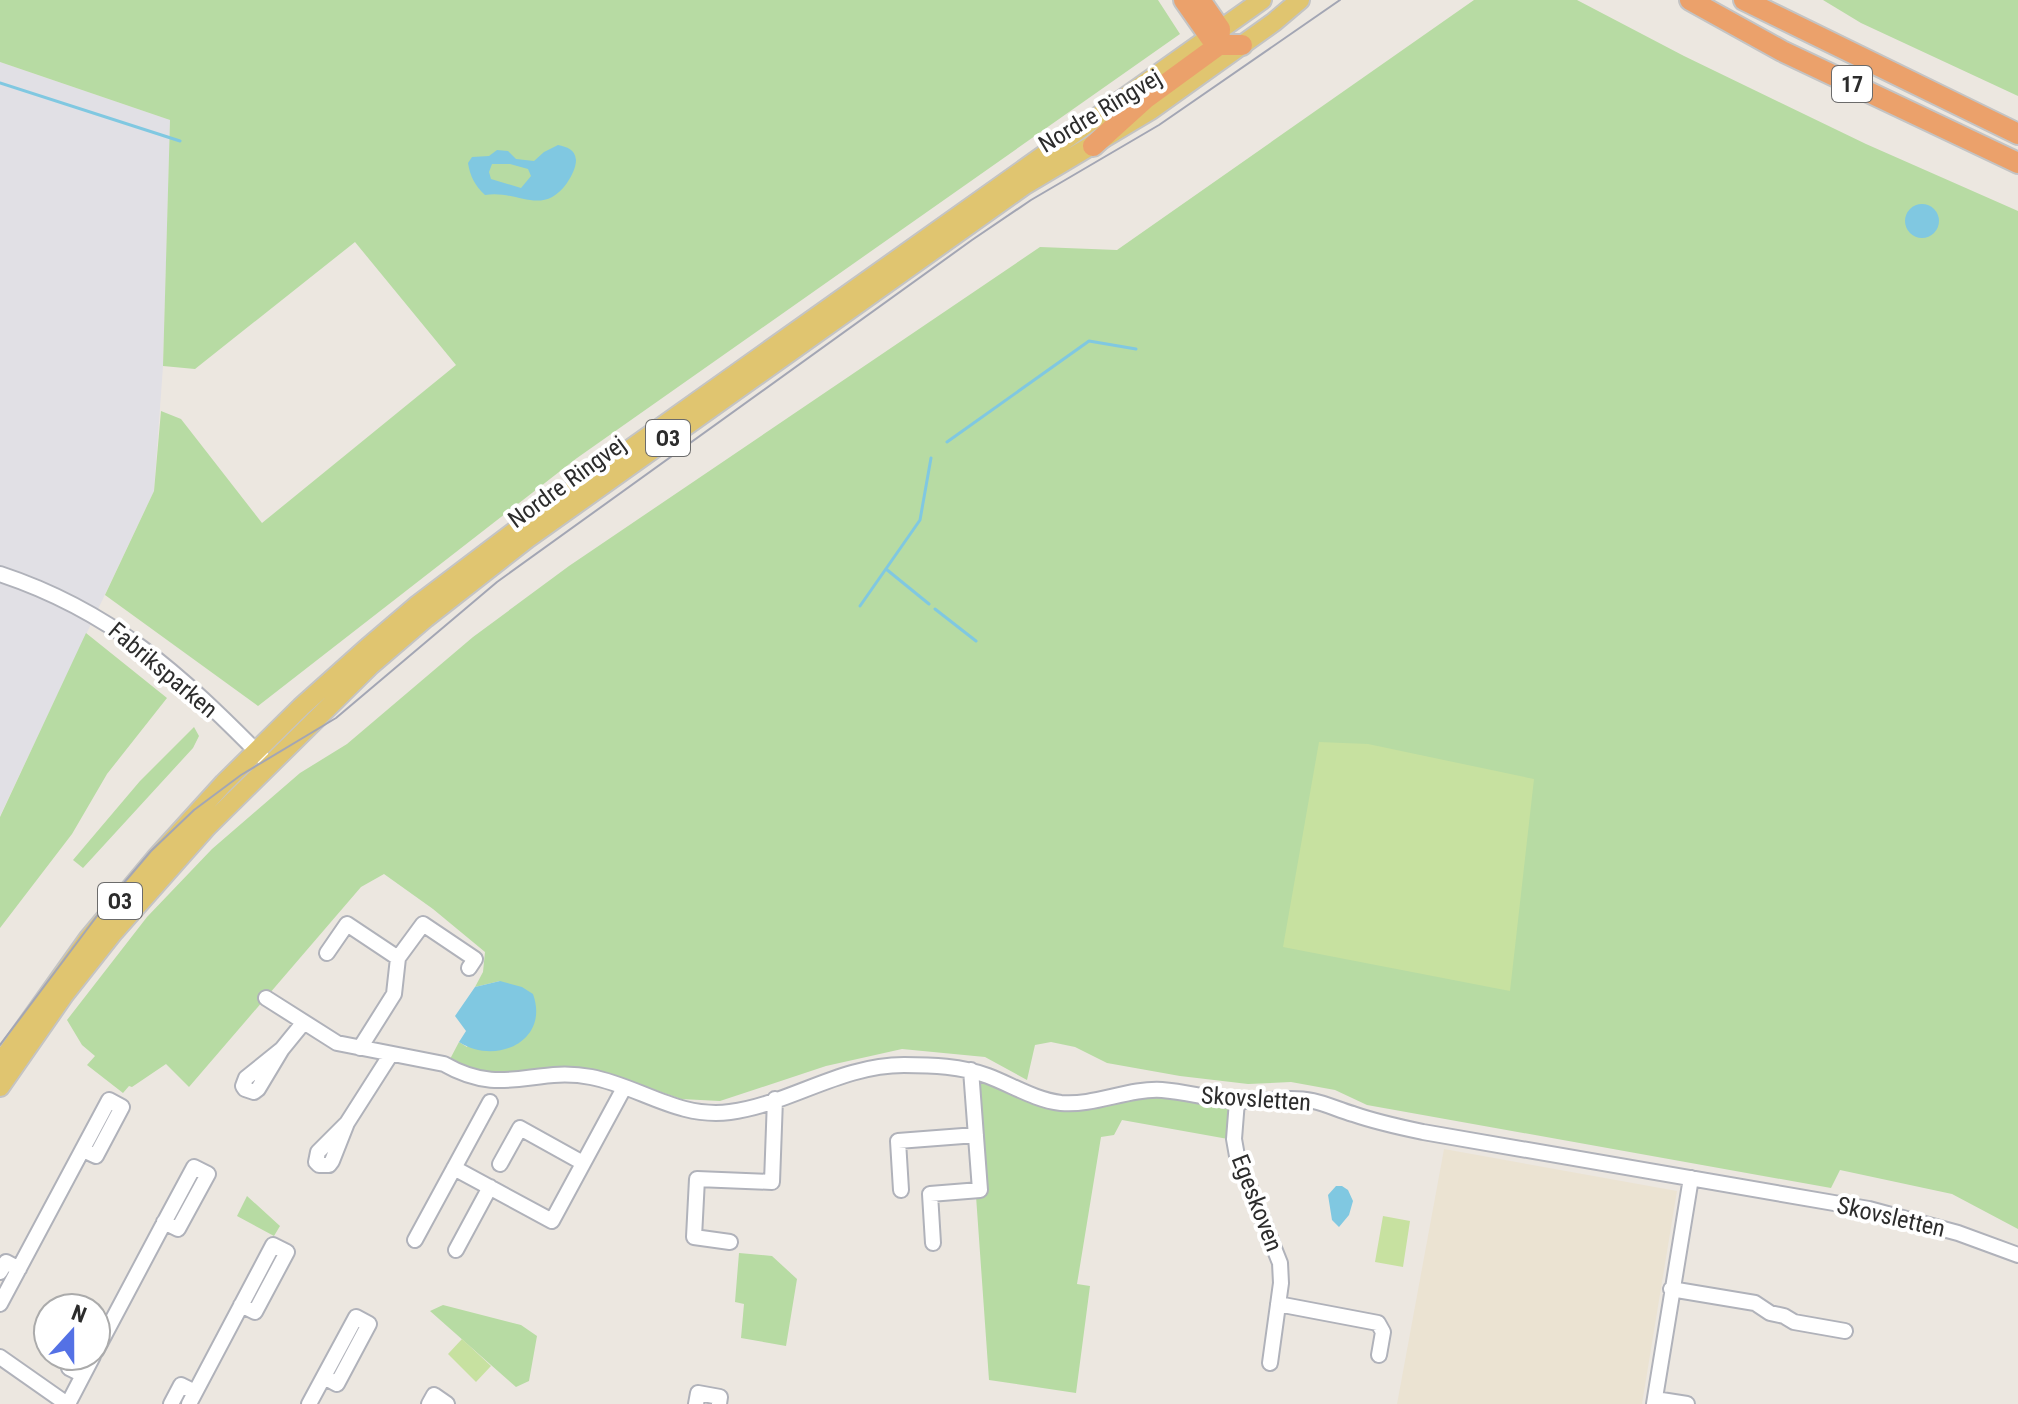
<svg xmlns="http://www.w3.org/2000/svg" width="2018" height="1404" viewBox="0 0 2018 1404" font-family="'Roboto Condensed',sans-serif">
  <rect width="100%" height="100%" fill="#ece7e0"/>
  <path fill="#e1e0e5" d="M0 62 170 120 163 366 154 491 0 816Z"/>
  <path fill="#ebe3d2" d="M1444 1149 1677 1191 1642 1404H1397Z"/>
  <path fill="#b7dba3" d="M0 0H1158L1180 34 577 458 258 706 105 595 154 491 161 411 181 419 262 523 456 365 355 242 195 369 163 366 170 120 0 62Z
    M1474 0H1577L1684 56 1866 144 2018 211V1229L1952 1194 1840 1170 1831 1188 1367 1105 1335 1090 1291 1082 1248 1084 1180 1076 1107 1063 1075 1047 1051 1042 1035 1045 1027 1080 985 1057 902 1049 826 1066 720 1101 681 1099 604 1072 568 1068 504 1076 468 1070 449 1061 459 1042 467 1047 500 981 475 987 483 972 485 952 433 909 384 874 361 887 189 1087 166 1064 132 1087 129 1086 123 1093 87 1065 95 1056 82 1045 67 1020 147 917 212 849 300 773 347 744 473 637 569 566 1040 247 1117 250Z
    M1823 0H2018V96L1861 23Z
    M86 633 167 698 107 774 72 834 0 928V817Z
    M194 727 199 736 193 748 83 868 73 860 140 781Z
    M976 1079 1004 1088 1044 1106 1152 1094 1230 1106 1228 1139 1122 1120 1114 1135 1101 1137 1077 1284 1090 1286 1076 1393 989 1380 976 1196Z
    M247 1196 280 1226 274 1236 237 1216Z
    M739 1253 772 1256 797 1279 786 1346 741 1338 744 1304 735 1302Z
    M443 1305 521 1325 537 1336 529 1381 516 1387 430 1311Z"/>
  <path fill="#c7e1a0" d="M1319 742 1368 744 1534 779 1510 991 1283 947Z
    M1383 1216 1410 1221 1403 1267 1375 1262Z
    M462 1339 491 1366 476 1382 448 1354Z"/>
  <path fill="#80c8e1" fill-rule="evenodd" d="M558 145C567 147 575 149 576 160 576 168 571 177 567 183 542 218 517 189 485 195 475 186 470 176 468 163L472 157 489 156 497 150 508 151 516 159 534 161 544 152ZM492 164H510L528 169 531 176 521 188 491 179 489 172Z
    M1905 221a17 17 0 1 1 34 0a17 17 0 1 1-34 0Z
    M500 981 522 987 533 994C550 1041 496 1066 459 1042L466 1031 455 1016 475 987Z
    M1336 1186H1342L1348 1190 1353 1201 1349 1215 1339 1227 1332 1220 1328 1195Z"/>
  <g fill="none" stroke-linecap="round" stroke-linejoin="round">
    <path stroke="#80c8e1" stroke-width="3" d="M0 83 180 141
      M947 442 1089 341 1136 349
      M886 569 929 604
      M860 606 920 520 931 458
      M935 609 976 641"/>
    <g stroke="#b0b2ba" stroke-width="18">
      <path id="minor" d="M0 574C112 611 180 674 262 757
        M327 953 347 924 398 958
        M266 998 337 1043 444 1064C503 1098 533 1066 591 1077 639 1086 678 1119 730 1112 790 1104 840 1065 904 1065 932 1065 961 1066 988 1076 1012 1085 1035 1100 1061 1103 1095 1106 1128 1088 1162 1090 1188 1092 1214 1100 1240 1101 1264 1102 1289 1096 1313 1101 1327 1104 1339 1110 1353 1114 1376 1122 1399 1127 1423 1132L1869 1209 1958 1233 2018 1255
        M360 1048 394 994 398 958 423 924 475 959 469 968
        M282 1049 258 1089 254 1092 245 1089 243 1086 246 1078 282 1049 304 1022
        M1237 1101 1234 1139 1237 1156 1280 1263 1281 1283 1270 1363
        M347 1123 332 1161 329 1165H319L316 1162 318 1152 347 1123 391 1054
        M500 1164 520 1128 583 1163
        M454 1168 552 1221 624 1088
        M901 1190 898 1141 976 1135
        M415 1240 490 1102
        M730 1242 694 1237 697 1179 772 1182 775 1099
        M933 1243 930 1194 980 1190 971 1070
        M456 1250 490 1187
        M0 1272 6 1262 19 1269
        M1671 1289 1755 1303 1770 1313 1784 1316 1794 1322 1845 1331
        M0 1304 109 1100 122 1107 96 1156 83 1150
        M1278 1304 1378 1323 1383 1332 1379 1355
        M96 1351C129 1289 161 1228 194 1167L208 1174 178 1229 164 1222
        M76 1356 69 1368 83 1375
        M0 1357 67 1404
        M1655 1399 1687 1404
        M68 1404 93 1356
        M171 1404 181 1385 195 1392
        M189 1404C217 1351 245 1298 273 1245L287 1252 255 1312 241 1305
        M309 1404 356 1317 369 1324 337 1384 324 1377
        M429 1404 434 1395 447 1404
        M696 1404 698 1393 720 1397 719 1404
        M1654 1404 1691 1178"/>
    </g>
    <g stroke="#c4c4c4" stroke-width="22">
      <path id="major" d="M0 1063 88 939 155 859 224 783 301 707 367 648 416 606 519 528 1262 0
        M0 1087 64 995 113 933 207 827 370 666 426 618 527 539 1025 185 1151 110 1274 22 1300 0"/>
    </g>
    <g stroke="#c4c4c4" stroke-width="24">
      <path id="highway" d="M1184 0 1210 37 1219 45H1242
        M1690 0 1782 51 2018 163
        M1744 0 2018 134
        M1093 146 1145 99 1219 45 1220 29 1200 0"/>
    </g>
    <use href="#minor" stroke="#fff" stroke-width="14"/>
    <use href="#major" stroke="#e0c570" stroke-width="18"/>
    <use href="#highway" stroke="#eba16b" stroke-width="20"/>
    <path stroke="#a3a6b4" stroke-width="2" d="M0 1045 106 904 151 851 194 810 241 775 336 718 497 582 972 240 1031 200 1159 125 1340 0"/>
  </g>
  <g text-anchor="middle" stroke-width="8" stroke-linejoin="round" paint-order="stroke">
    <g fill="#fff" stroke="#6b6b6b" stroke-width="2">
      <rect x="1832" y="66" width="40" height="36" rx="6"/>
      <rect x="646" y="420" width="44" height="36" rx="6"/>
      <rect x="98" y="883" width="44" height="36" rx="6"/>
    </g>
    <g font-size="22" font-weight="bold" fill="#2c2c2c">
      <text x="1852" y="92">17</text>
      <text x="668" y="446">O3</text>
      <text x="120" y="909">O3</text>
    </g>
    <g font-size="24" fill="#2c2c2c" stroke="#fff">
      <text transform="translate(1100 111) rotate(-31)" y="8">Nordre Ringvej</text>
      <text transform="translate(567 482) rotate(-36)" y="8">Nordre Ringvej</text>
      <text transform="translate(163 670) rotate(40)" y="8">Fabriksparken</text>
      <text transform="translate(1256 1099) rotate(4)" y="8">Skovsletten</text>
      <text transform="translate(1257 1203) rotate(69)" y="8">Egeskoven</text>
      <text transform="translate(1891 1217) rotate(13)" y="8">Skovsletten</text>
    </g>
  </g>
  <g transform="translate(72 1332) rotate(21)"><circle r="38" fill="#ffffff" stroke="#ababab" stroke-width="2"/>
  <path d="M0-6L14 30L0 20L-14 30Z" fill="#5471e5"/>
  <text y="-12" font-size="22" font-weight="bold" text-anchor="middle" fill="#2c2c2c">N</text>
  </g>
</svg>
